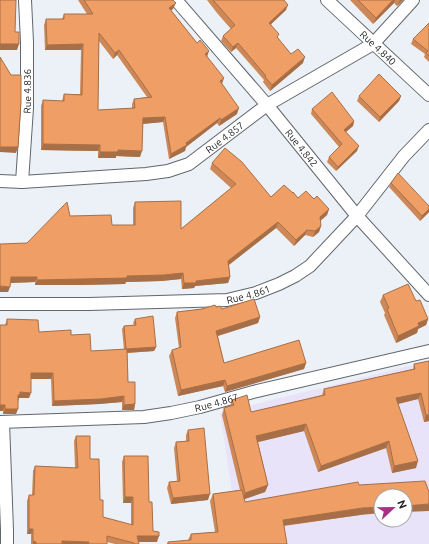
<svg xmlns="http://www.w3.org/2000/svg" width="429" height="544" viewBox="0 0 429 544" font-family="Ubuntu,sans-serif">
  <rect width="100%" height="100%" fill="#ecf1f8"/>
  <path fill="#e8e3f9" fill-rule="evenodd" d="M429 361V544H240L220 413ZM381 496H405V520H381Z"/>
  <g fill="none" stroke-linecap="round" stroke-linejoin="round">
    <g stroke="#61666b" stroke-width="14">
      <g id="minor">
        <path id="s1" d="M176 0 267 105 357 216 429 295"/>
        <path id="s2" d="M327 0 429 95"/>
        <path id="s3" d="M0 181 22 182 146 174 168 171 189 164 267 105 373 44 413 0"/>
        <path id="s4" d="M22 182 27 108V42L25 0"/>
        <path id="s5" d="M0 304H89L227 300 256 293 279 284 295 276 310 266 357 216 404 156 429 130"/>
        <path id="s6" d="M0 422 144 417 171 413 200 407 253 392 429 351"/>
        <path d="M3 422 7 530V544"/>
      </g>
    </g>
    <use href="#minor" stroke="#fff" stroke-width="12"/>
  </g>
  <path fill="#ce8857" fill-rule="evenodd" d="M78 0H173V9L171 10 207 56 222 84 237 114 219 126 217 123 186 147 185 151 169 159 163 122 143 124 140 157 116 156V158H98V151L41 150V106L43 100 62 101 64 94H80L81 50H45L44 25 46 19H62L64 14H87ZM99 41 113 59 117 55 147 97 134 99 132 104V108L98 110Z
    M207 0H284L286 10 271 24 278 38 291 54 303 63 270 91 263 82 264 80 236 48 231 52 221 41 223 36 231 29 217 13Z
    M350 0H403L397 6 394 3 373 24Z
    M429 23V62L424 57 425 54 411 44 413 39Z
    M359 96H401L399 101 379 122 357 101Z
    M312 109 354 121 353 126 346 132 357 151 336 171 327 162 329 157 339 147 311 114Z
    M212 163 271 197 293 193 298 198 314 199 329 209 327 215 320 221 321 226 319 232 313 237 305 235 294 246 276 228 229 265 230 277 228 283 195 286 194 288 182 289 181 279 161 281 126 282 125 284 79 285H35V282L10 283 8 292H0L27 243 70 216 112 225H133V208L135 202 181 229 231 188 210 169Z
    M391 183 429 206V212L420 221 389 187Z
    M383 295 416 301 428 319 426 325 418 329 417 333 396 343 384 315 385 313 380 302Z
    M216 307 222 309 260 317 258 323 218 336 224 363H306L304 369 225 392 223 386 178 396 169 356 172 350 179 348 175 318 177 312Z
    M7 319 39 332 71 335 91 351 124 350 122 329 124 326 134 325 133 323 135 319 156 347 154 351 127 353 128 382 135 404 134 410H122V402L99 404 52 406 51 379H31L29 398H19L16 414H3L5 325Z
    M429 361V421L424 422 418 399 398 404 416 468 392 473 386 448 318 472 304 431 258 442 268 485 265 492 244 499 245 502 360 515 284 526 287 544H167L168 542 188 540 191 534 215 532 210 501 213 494 240 490 222 415 224 408 230 407 232 400 251 412 322 395 324 389 413 369 414 364Z
    M188 430 208 500 171 504 167 488 169 482 177 481 174 448 176 442 186 441V435Z
    M76 436 90 459 100 500 103 517 131 525V503H123L122 462 124 456 149 502 153 531 157 542H139V544H115L107 542V544H31V534H27V501L29 495H32L33 471 35 466 75 468 74 441Z"/>
  <path fill="#a76f47" d="M393 0H395L394 3 373 24 376 18Z
    M400 0H403L397 6Z
    M176 3 173 9 167 13 169 8Z
    M288 5 286 10 267 28 269 23Z
    M238 43 236 48 231 52 233 47Z
    M0 44H19L17 50H0Z
    M83 44 81 50H45L47 45Z
    M119 50 117 55 113 59 115 53Z
    M209 51 207 57 205 54Z
    M305 57 303 63 270 91 272 85Z
    M224 78 222 84 220 81Z
    M401 96 399 101 379 122 380 117Z
    M239 108 237 114 219 126 221 120Z
    M165 117 163 122 141 124 143 118Z
    M220 118 217 123 186 147 185 151 169 159 171 154 186 143Z
    M354 121 353 126 342 135 344 130Z
    M43 144 100 145 98 151 41 150Z
    M359 146 357 151 336 171 338 167Z
    M0 147H18L16 153 0 152Z
    M118 150 142 151 140 157 116 156V158H98L100 152Z
    M329 209 327 215 318 223 320 217Z
    M429 209V212L420 221 422 216Z
    M278 222 276 228 226 267 228 261Z
    M321 226 319 232 313 237 315 231Z
    M307 230 305 235 294 246 296 240Z
    M183 273 181 279 161 281 126 282 125 284 79 285H35L37 280Z
    M11 277H37L35 282 9 283Z
    M230 277 228 283 195 286 194 288 182 289 184 283 196 281Z
    M0 286 10 287 8 292H0Z
    M260 317 258 323 214 337 216 331Z
    M428 319 426 325 418 329 417 333 396 343 398 336 418 323Z
    M156 347 154 351 124 353 126 349Z
    M306 363 304 369 225 392 227 386Z
    M31 373H53L51 379H29Z
    M225 380 223 386 178 396 181 390Z
    M20 392 31 393 29 398H19L18 400H16Z
    M421 393 418 399 393 405 396 398Z
    M124 396 122 402 99 404 52 406 54 401Z
    M135 404 134 410H122L124 405Z
    M0 405H5L3 411H0Z
    M5 409H18L16 414H3Z
    M426 415H429V421L424 422Z
    M306 424 304 431 254 443 256 436Z
    M389 441 386 448 318 472 321 466Z
    M418 461 416 468 392 473 394 466Z
    M268 485 265 492 242 500 245 493Z
    M210 494 208 500 171 504 173 498Z
    M125 497H133L131 503H123Z
    M429 504V511L405 512V506Z
    M381 507V513L360 515 280 526 283 520 362 508Z
    M29 529H33L31 534H27Z
    M137 536H159L157 542H135Z
    M33 541 36 542 35 544H33Z
    M62 541 89 542 88 544H61Z"/>
  <path fill="#ef9e65" stroke="#a76f47" fill-rule="evenodd" d="M0 0H16L15 32H19V44H0Z
    M84 0H173L176 3 169 8 197 43 200 40 209 51 205 54 224 78 220 81 239 108 221 120 220 118 186 143 187 145 171 154 165 117 143 118 142 151 118 150V152H100V145L43 144V100L64 101V94L82 95 83 44 47 45 46 19H64V14H93ZM99 33 115 53 119 50 152 97 134 99 135 108 98 110Z
    M213 0H284L288 5 269 23 279 34 277 37 291 54 298 49 305 57 272 85 265 77 266 76 238 43 233 47 223 36 235 25Z
    M358 0H393L376 18Z
    M429 23V56L426 53 428 51 413 39Z
    M0 57 11 75H21V102L18 147H0Z
    M379 74 401 96 380 117 359 96Z
    M332 92 354 121 344 130 359 146 338 167 329 157 342 144 312 109Z
    M225 148 242 162 271 197 284 185 293 193V192L298 198 306 191 314 199 317 196 329 209 320 217 321 226 315 231 307 230 296 240 278 222 228 261 230 277 196 281V283H184L183 273 164 275 127 276V278L81 279 37 280V277H11L10 287 0 286V244L27 243 67 202 70 216 111 215 112 225H135V202L181 201V229L236 184 212 163Z
    M398 173 429 206V209L422 216 391 183Z
    M408 284 416 301 420 300 428 319 418 323 419 326 398 336 387 309 389 308 383 295Z
    M254 299 260 317 216 331 224 363 299 340 306 363 227 386 225 380 181 390 172 350 181 347 177 312 202 309 215 305 216 307 220 306 222 309Z
    M153 316 156 347 126 349 124 326 136 325 135 319Z
    M7 319 38 320 39 332 71 330V335L90 334 91 351 127 349 128 382H135V404L124 405V396L101 399 54 401 53 373H31V393L20 392V395H18V409H5V405H0V325H7Z
    M429 361V415H426L421 393 396 398 418 461 394 466 389 441 321 466 306 424 256 436 268 485 245 493 224 408 234 405 232 400 247 395 251 412 325 395 324 389 415 369 414 364Z
    M204 428 210 494 173 498 169 482 180 481 176 442 189 441 188 430Z
    M76 436H90V459H99L100 500H103V517L133 525V497H125L124 456H148L149 502H152L153 531 159 532V536H137L139 544H134V543L107 536V544H89V542L62 541V544H36V542L33 541V529H29V495H34L35 466 78 468Z
    M425 481 429 492V504L405 506V496H381V507L362 508 283 520 287 544H168V542L191 540V534L218 532 213 494 242 490 245 502 358 482 359 485Z"/>
  <g text-anchor="middle" stroke-width="3.5" stroke-linejoin="round" paint-order="stroke">
    <g font-size="10" fill="#1e2022" stroke="#fefefe">
      <text dy="4" stroke="none"><textPath href="#s2" startOffset="70">Rue 4.840</textPath></text>
      <text dy="4" stroke="none"><textPath href="#s4" startOffset="91">Rue 4.836</textPath></text>
      <text dy="4" stroke="none"><textPath href="#s3" startOffset="235">Rue 4.857</textPath></text>
      <text dy="4" stroke="none"><textPath href="#s1" startOffset="194">Rue 4.842</textPath></text>
      <text dy="4" stroke="none"><textPath href="#s5" startOffset="249">Rue 4.861</textPath></text>
      <text dy="4" stroke="none"><textPath href="#s6" startOffset="218">Rue 4.867</textPath></text>
    </g>
  </g>
  <g transform="translate(393 508) rotate(68)"><circle r="19" fill="#fefefe" stroke="#a4a5a6"/>
  <path d="M0-3L7 15L0 10L-7 15Z" fill="#ab3084"/>
  <text y="-6" font-size="11" font-weight="bold" text-anchor="middle" fill="#1e2022">N</text>
  </g>
</svg>
